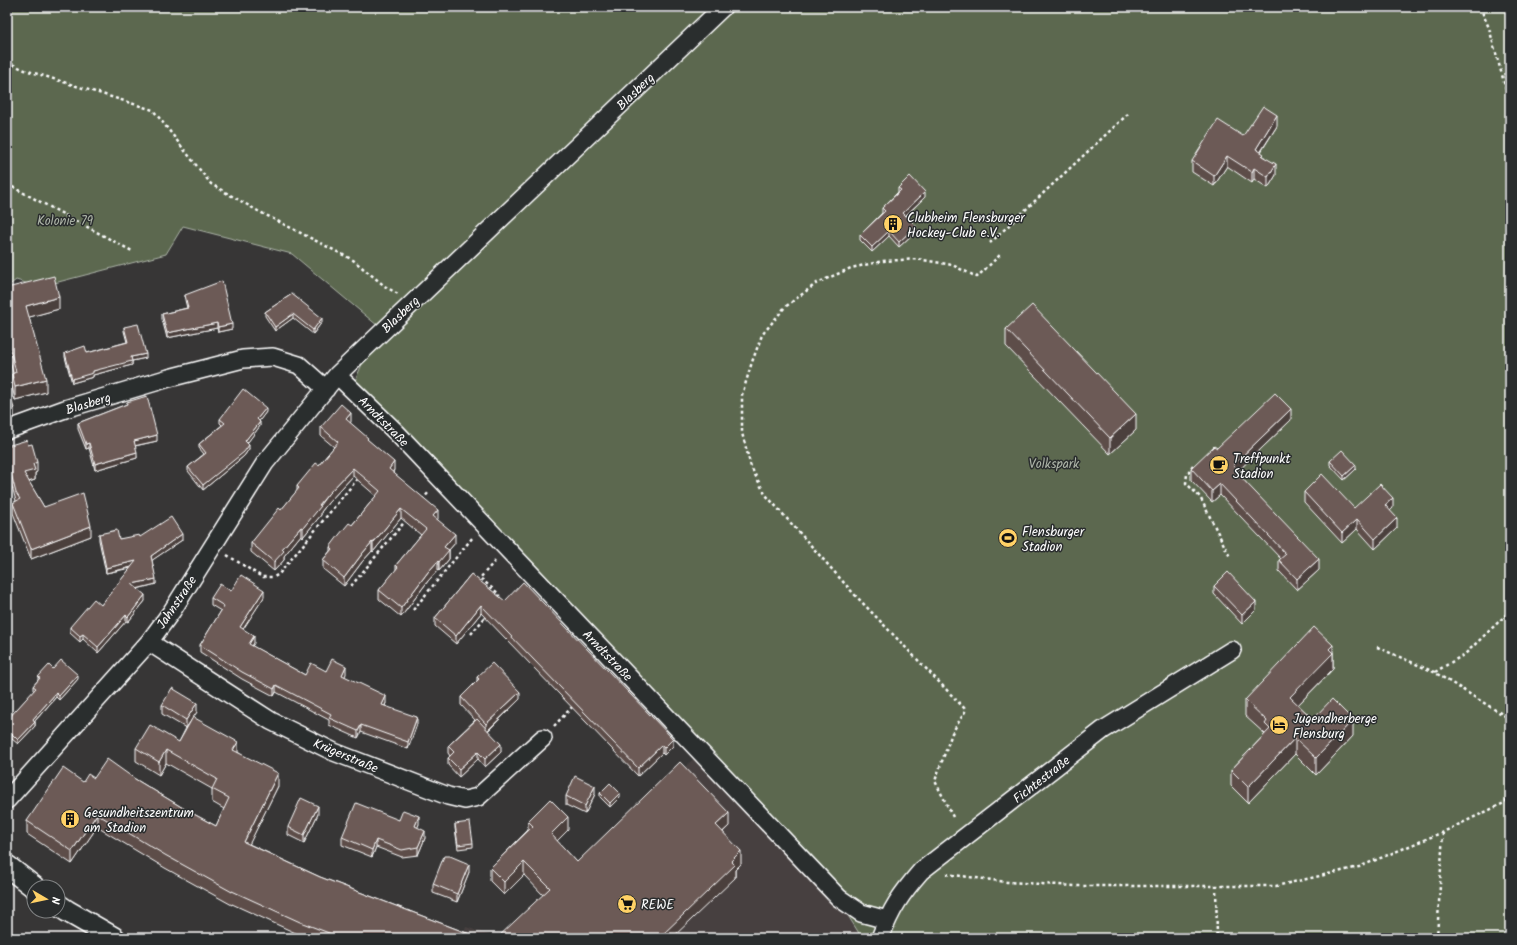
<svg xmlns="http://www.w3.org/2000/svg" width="1517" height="945" viewBox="0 0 1517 945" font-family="Kalam,sans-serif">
  <rect width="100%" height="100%" fill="#373636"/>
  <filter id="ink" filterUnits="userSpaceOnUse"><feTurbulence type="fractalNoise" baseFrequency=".025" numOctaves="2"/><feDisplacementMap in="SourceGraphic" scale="8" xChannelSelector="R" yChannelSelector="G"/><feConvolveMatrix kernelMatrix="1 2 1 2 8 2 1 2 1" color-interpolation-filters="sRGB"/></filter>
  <g filter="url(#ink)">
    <path fill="#474140" d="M700 753 837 898 862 938H498Z
      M466 927 497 938H462Z"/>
    <path fill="#5b6850" stroke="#adb4a8" d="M7 7H1510V938H862L837 898 352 388 378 326 292 254 183 226 166 254 39 287 16 280 7 287Z"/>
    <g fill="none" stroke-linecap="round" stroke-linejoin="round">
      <g stroke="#fff" stroke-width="20">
        <path id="minor" d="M337 375 396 432 839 898 861 913 887 920
          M7 430 65 409 169 378 243 359 273 357 299 365 326 389
          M149 642 271 721 334 752 448 796 465 800 478 797 543 738
          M7 800 149 642 172 611 265 463 337 375 723 7
          M880 938C891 909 901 894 921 871L1103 730 1232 650"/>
      </g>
      <g stroke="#fff" stroke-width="24">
        <path id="major" d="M7 866 34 887
          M58 905 67 911 114 938"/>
      </g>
      <path stroke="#fff" stroke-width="2.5" stroke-dasharray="3 3" stroke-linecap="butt" d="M1480 7 1489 28 1510 104
        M7 62 25 70 153 110 211 184 258 211 353 260 386 287 398 294
        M7 184 132 251
        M990 243 1129 113
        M1193 465 1187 474 1186 483 1200 497 1230 557
        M422 500 430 491
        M227 555 262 577H274L279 574 359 477
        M495 561 480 578 499 594V600
        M351 586 407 519
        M413 610 473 537
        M471 634 487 615
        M1377 647 1434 672 1510 719
        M1435 672 1465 654 1510 611
        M554 726 574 705
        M953 817 935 781 952 733 966 710 854 594 765 494 751 467 742 433V395L752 362 762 335 785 307 817 283 851 268 883 261 918 259 952 265 977 277 1001 254
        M946 874 1007 882 1076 886H1276L1359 867 1443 832 1504 803 1510 798
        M1216 885 1217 938
        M1437 938 1443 832"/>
      <use href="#minor" stroke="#2a2d2e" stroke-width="17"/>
      <use href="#major" stroke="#2a2d2e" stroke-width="21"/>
    </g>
    <path fill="#5d4d4a" stroke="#fff" d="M1277 126 1261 152 1276 175 1268 188 1254 179 1252 183 1227 166 1214 186 1192 172V161L1243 136Z
      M898 188 925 197 906 216 916 231 899 247 889 236 872 252 860 240V235L882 213V208L898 192Z
      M7 288 59 309 29 317 46 392 15 400 12 386V374L13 373 7 349Z
      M292 294 322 322 313 334 293 318 275 331 265 316V312Z
      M185 295 232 329 218 332 217 328 167 338 162 319V314L187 308 185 300Z
      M124 327 146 358 132 361V365L93 375V377L72 383 65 357V353H87L127 342 124 331Z
      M1006 329 1136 430 1110 454 1006 346Z
      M127 402 157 441 135 446 137 458 95 470 89 448 86 449 78 429V423L127 404Z
      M266 412 259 421 260 426 247 443 249 449 244 456 203 490 188 471V467L204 454 199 448V444L222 425 220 423V419Z
      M1291 420 1237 472 1319 570 1297 590 1279 571V560L1281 559 1220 495 1212 502 1191 480V468L1217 448Z
      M351 422 350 423 368 440 394 470 393 472 438 519 437 520 455 543 449 550V559L439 571 438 570 428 581 401 617 379 599V590L396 570V565L421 535 401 518 373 552 372 551 362 562 344 586 323 569V560L330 551V547L352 525 376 496 353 476 328 503 321 512V515L303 537 301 535 284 556V560L274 571 251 552V543L281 510 297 491V486L319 465 334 447 321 436V427Z
      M7 446 37 472 35 473V480L29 482 44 507 91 536 31 559 13 513V503L16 501 7 468Z
      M1330 461 1356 469 1344 480 1330 465Z
      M1304 492 1354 508H1393L1390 511 1397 528 1375 549 1357 529 1342 543 1304 502Z
      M99 534 119 539 140 537 182 540 152 560 156 584 137 589 145 601 128 622 126 621 98 653 83 639 80 642 70 633V627L101 605 131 568 106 573 99 540Z
      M471 574 673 746 664 755 662 753 638 776 481 613 456 644 435 626V618Z
      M1214 586 1256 610 1242 624 1214 594Z
      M231 591 264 597 243 629 254 643 252 646 305 675 326 671 346 674 344 676 386 703 385 706 417 724 408 749 361 732 358 738 329 725V720L276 692 274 696 242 679 200 652V645L221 611 211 605V598Z
      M1333 652V669L1298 705 1313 719 1353 736 1316 775 1295 754 1248 803 1231 786V770L1265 734 1245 716V700Z
      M53 669 78 679 59 700 56 697 35 721V726L18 744 12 739 7 745V720L34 691 33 690V686L38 680V677Z
      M477 677 520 699 488 731 501 752 485 767 478 759 459 777 448 765V758L450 756 448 753V746L475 720 461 705V697L477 681Z
      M162 705 197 712 193 717 238 752 278 786 249 844 320 877 480 938H307L300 935 232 904V905L165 868 97 827 72 864 27 834V821L83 782 94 778 135 779 188 811 216 826 224 809 212 802V789L166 763 159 775 136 761V748L179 742 186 728 162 714Z
      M600 793 620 797 610 807 600 797Z
      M595 794 585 814 566 805V796Z
      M318 814 304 843 288 835V827Z
      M399 820 419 824 417 827 425 838 418 855 402 857 376 847 372 857 342 845V837Z
      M528 821 568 830 557 841 577 862 729 826 723 832 741 864 735 870V878L543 895 524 875 504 895 490 881V868L528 830Z
      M455 824 473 843V847L458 849 455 828Z
      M469 872 457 902 433 893V884Z"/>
    <path fill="#4c3f3c" stroke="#fff" d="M1277 115V126L1256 159V149Z
      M1227 156V166L1214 186V176Z
      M1276 164V175L1268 188V177Z
      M1254 168V179L1252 183V172Z
      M925 192V197L903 218V213Z
      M916 226V231L899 247V242Z
      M889 231V236L872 252V247Z
      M59 297V309L26 318V306Z
      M293 314V318L275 331V327Z
      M322 318V322L313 334V330Z
      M217 323V328L167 338V333Z
      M232 324V329L218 332V327Z
      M146 354V358L132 361V365L93 375V377L72 383V379L131 357Z
      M46 379V392L15 400V387Z
      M14 408V416L7 418V411Z
      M266 408V412L257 424V419Z
      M1291 409V420L1236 473 1233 465Z
      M351 413V422L346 428V419Z
      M1136 414V430L1110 454V438Z
      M260 422V426L245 446V441Z
      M157 435V441L134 446V441Z
      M89 443V448L86 449V444Z
      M249 445V449L244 456 203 490V485Z
      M137 452V458L95 470V464Z
      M37 462V472L35 473V480L24 483V473L33 464Z
      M394 462V470L389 477V469Z
      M1356 465V469L1344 480V476Z
      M353 468V476L328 503 321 512V515L303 537V528L328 494Z
      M1220 484V495L1212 502V491Z
      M1393 498V508L1385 516V505Z
      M401 509V518L373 552V543Z
      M438 510V519L433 525V516Z
      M1397 518V528L1375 549V539Z
      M1357 519V529L1342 543V533Z
      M91 526V536L31 559V549Z
      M301 527V535L284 556V560L274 571V562L282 549Z
      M182 534V540L151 561V556Z
      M455 534V543L449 550V559L439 571V562L444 547Z
      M372 542V551L362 562 344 586V578L362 554Z
      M1319 559V570L1297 590V579Z
      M136 561V566L106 573V568Z
      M438 561V570L428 581 401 617V608L428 572Z
      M156 579V584L132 590V584Z
      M264 590V597L240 634V627Z
      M145 595V601L128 622V617Z
      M1256 602V610L1242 624V615Z
      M481 605V613L456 644V636Z
      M126 615V621L98 653V647Z
      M83 634V639L80 642V636Z
      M254 636V643L249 651V644Z
      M1333 645V669L1290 713V697L1329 649Z
      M346 666V674L342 682V675Z
      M78 675V679L59 700V696Z
      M276 685V692L274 696V689Z
      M520 692V699L486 732V724Z
      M56 693V697L33 723V719Z
      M386 696V703L382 712V705Z
      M197 703V712L186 728V720Z
      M417 717V724L408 749V742Z
      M1353 720V736L1316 775V758Z
      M35 722V726L18 744V740Z
      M361 725V732L358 738V731Z
      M12 734V739L7 745V740Z
      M1295 738V754L1248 803V787Z
      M673 739V746L664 755V748Z
      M238 742V755L233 750Z
      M501 744V752L485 767V759Z
      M662 745V753L638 776V768Z
      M166 750V763L159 775V762Z
      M478 752V759L459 777V769Z
      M278 773V786L244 855V842Z
      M595 786V794L585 814V806Z
      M620 793V797L610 807V803Z
      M318 806V814L304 843V835Z
      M729 813V826L716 838V825Z
      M97 814V827L72 864V851Z
      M419 816V824L415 834V826Z
      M568 817V830L551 847V834Z
      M425 831V838L418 855V847Z
      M376 840V847L372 857V850Z
      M741 851V864L735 870V878L672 938H659L731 861Z
      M524 862V875L504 895V882Z
      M469 864V872L457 902V894Z"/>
    <path fill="#6c5a56" stroke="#fff" d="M1263 106 1277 115 1256 149 1264 154 1262 156 1276 164 1268 177 1254 168 1252 172 1227 156 1214 176 1192 161 1218 120 1243 136Z
      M910 176 925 192 903 213 916 226 899 242 889 231 872 247 860 235 885 211 882 208 901 190 898 188Z
      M54 276 59 297 26 306 46 379 15 387 12 374 16 372 7 337V288Z
      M222 281 232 324 218 327 217 323 167 333 162 314 188 308 185 295Z
      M292 294 322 318 313 330 293 314 275 327 265 312Z
      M1032 305 1136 414 1110 438 1006 329Z
      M138 324 146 354 131 357 132 361 93 371V373L72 379 65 353 85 346 87 353 128 342 124 327Z
      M7 389 14 408 7 411Z
      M243 389 266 408 257 419 260 422 245 441 249 445 244 452 203 485 188 467 206 453 199 444 225 423 220 419Z
      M1275 393 1291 409 1233 465 1236 468 1234 470 1319 559 1297 579 1279 560 1286 554 1220 484 1212 491 1191 468 1214 446 1217 448Z
      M147 396 157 435 134 441 137 452 95 464 89 443 86 444 78 423 127 404V402Z
      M341 404 351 413 346 419 368 438 367 439 394 462 389 469 438 510 433 516 455 534 444 547 449 550 439 562 438 561 428 572 401 608 379 590 398 567 396 565 426 529 401 509 373 543 372 542 362 554 344 578 323 560 332 549 330 547 339 535 349 523 352 525 380 491 353 468 328 494 319 505 321 506 303 528 301 527 282 549 284 551 274 562 251 543 279 508 281 510 299 488 297 486 316 463 319 465 338 442 321 427Z
      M27 440 28 445 32 444 37 462 33 464 35 470 24 473 44 507 83 493 91 526 31 549 13 503 20 499 16 493 7 458V446Z
      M1342 450 1356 465 1344 476 1330 461Z
      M1322 474 1354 508 1380 484 1393 498 1385 505 1397 518 1375 539 1357 519 1342 533 1304 492Z
      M171 517 182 534 151 556 156 579 132 584 145 595 128 617 126 615 98 647 83 634 80 636 70 627 94 599 101 605 136 561 106 568 99 534 117 530 119 539 139 535 140 537Z
      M1228 572 1256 602 1242 615 1214 586Z
      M471 574 505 601 523 582 673 739 664 748 662 745 638 768 481 605 456 636 435 618Z
      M241 575 264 590 240 627 254 636 249 644 305 675 311 663 326 671 332 659 346 666 342 675 386 696 382 705 417 717 408 742 361 725 358 731 329 718 331 714 276 685 274 689 242 672 200 645 224 606 211 598 220 584 231 591Z
      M1314 627 1333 645 1329 649 1333 653 1290 697 1313 719 1332 699 1353 720 1316 758 1295 738 1248 787 1231 770 1270 729 1265 724 1267 721 1245 700Z
      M61 660 78 675 59 696 56 693 33 719 35 722 18 740 12 734 7 740V720L36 688 33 686 40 678 38 677 49 665 53 669Z
      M492 663 520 692 486 724 461 697 479 679 477 677Z
      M172 688 197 703 186 720 162 705Z
      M193 717 238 742 233 750 278 773 244 842 320 877 480 938H342L300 922 232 891V892L165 855 97 814 72 851 27 821 63 768 83 782 88 774 94 778 107 759 135 779 188 811 216 826 229 798 212 789 217 779 166 750 159 762 136 748 150 725 179 742Z
      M477 719 501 744 485 759 478 752 459 769 448 758 454 752 448 746Z
      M680 762 729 813 716 825 741 851 731 861 735 865 659 938H497L550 888 524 862 504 882 490 868 533 826 528 821 550 799 568 817 551 834 577 862Z
      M575 776 595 786 585 806 566 796Z
      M610 783 620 793 610 803 600 793Z
      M301 798 318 806 304 835 288 827Z
      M356 803 399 820 403 810 419 816 415 826 425 831 418 847 402 850 376 840 372 850 342 837Z
      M470 822 473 843 458 845 455 824Z
      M444 856H450L469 864 457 894 433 884Z
      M7 935 12 938H7Z"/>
  </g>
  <defs>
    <g id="building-disc" transform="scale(1)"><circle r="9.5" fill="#ffd166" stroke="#2a2d2e"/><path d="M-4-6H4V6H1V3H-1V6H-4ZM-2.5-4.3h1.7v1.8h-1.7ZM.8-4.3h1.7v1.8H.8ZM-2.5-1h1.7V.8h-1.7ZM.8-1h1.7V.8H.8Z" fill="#111"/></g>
    <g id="cafe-disc" transform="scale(1)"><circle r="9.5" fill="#ffd166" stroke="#2a2d2e"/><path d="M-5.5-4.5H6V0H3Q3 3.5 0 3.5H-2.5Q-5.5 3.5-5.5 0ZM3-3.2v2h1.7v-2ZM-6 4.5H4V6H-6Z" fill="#111"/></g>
    <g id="stadium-disc" transform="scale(1)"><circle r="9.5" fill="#ffd166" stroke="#2a2d2e"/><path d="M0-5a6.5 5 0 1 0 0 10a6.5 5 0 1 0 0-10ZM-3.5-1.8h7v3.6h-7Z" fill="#111"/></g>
    <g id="hotel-disc" transform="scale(1)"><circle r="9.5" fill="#ffd166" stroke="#2a2d2e"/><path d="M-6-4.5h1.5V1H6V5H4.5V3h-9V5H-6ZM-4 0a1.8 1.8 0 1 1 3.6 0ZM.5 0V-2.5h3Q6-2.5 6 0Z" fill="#111"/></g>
    <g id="supermarket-disc" transform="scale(1)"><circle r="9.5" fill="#ffd166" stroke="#2a2d2e"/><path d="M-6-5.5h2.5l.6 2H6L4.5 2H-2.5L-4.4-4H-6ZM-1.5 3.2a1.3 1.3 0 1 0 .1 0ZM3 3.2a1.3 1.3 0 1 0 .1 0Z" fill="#111"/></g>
  </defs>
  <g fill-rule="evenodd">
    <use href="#building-disc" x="893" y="224"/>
    <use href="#cafe-disc" x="1219" y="465"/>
    <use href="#stadium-disc" x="1008" y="538"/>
    <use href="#hotel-disc" x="1279" y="725"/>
    <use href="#building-disc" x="70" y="819"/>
    <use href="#supermarket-disc" x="627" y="904"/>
  </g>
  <g text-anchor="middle" stroke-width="3" stroke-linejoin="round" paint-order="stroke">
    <g font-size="13" fill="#fff" stroke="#2a2d2e">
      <text transform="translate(635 91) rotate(-44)" y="5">Blasberg</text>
      <text transform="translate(400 314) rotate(-44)" y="5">Blasberg</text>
      <text transform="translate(88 403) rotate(-17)" y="5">Blasberg</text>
      <text transform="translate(384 421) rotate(45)" y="5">Arndtstraße</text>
      <text transform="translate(176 602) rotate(-56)" y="5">Jahnstraße</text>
      <text transform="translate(608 655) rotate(46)" y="5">Arndtstraße</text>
      <text transform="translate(346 755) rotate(23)" y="5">Krügerstraße</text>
      <text transform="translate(1041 779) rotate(-38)" y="5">Fichtestraße</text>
    </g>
    <g font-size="13" fill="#fff" stroke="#2a2d2e" text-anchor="start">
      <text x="907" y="222">Clubheim Flensburger<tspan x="907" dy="15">Hockey-Club e.V.</tspan></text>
      <text x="1233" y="463">Treffpunkt<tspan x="1233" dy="15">Stadion</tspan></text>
      <text x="1022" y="536">Flensburger<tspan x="1022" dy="15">Stadion</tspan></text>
      <text x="1293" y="723">Jugendherberge<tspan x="1293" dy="15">Flensburg</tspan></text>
      <text x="84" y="817">Gesundheitszentrum<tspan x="84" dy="15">am Stadion</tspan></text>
      <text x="641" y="909">REWE</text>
    </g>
    <g font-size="13" fill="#adb4a8" stroke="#2a2d2e">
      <text x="65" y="225">Kolonie 79</text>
      <text x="1054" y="468">Volkspark</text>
    </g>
  </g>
  <rect width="1517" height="945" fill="none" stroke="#2a2d2e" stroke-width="24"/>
  <rect x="12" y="12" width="1493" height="921" fill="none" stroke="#fff" stroke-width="1.5" filter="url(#ink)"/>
  <g transform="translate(46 899) rotate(99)"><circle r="19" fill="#2a2d2e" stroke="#7f8182"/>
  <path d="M0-3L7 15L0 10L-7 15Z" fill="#ffd166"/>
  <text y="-6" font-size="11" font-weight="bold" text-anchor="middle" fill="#ffffff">N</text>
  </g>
</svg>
